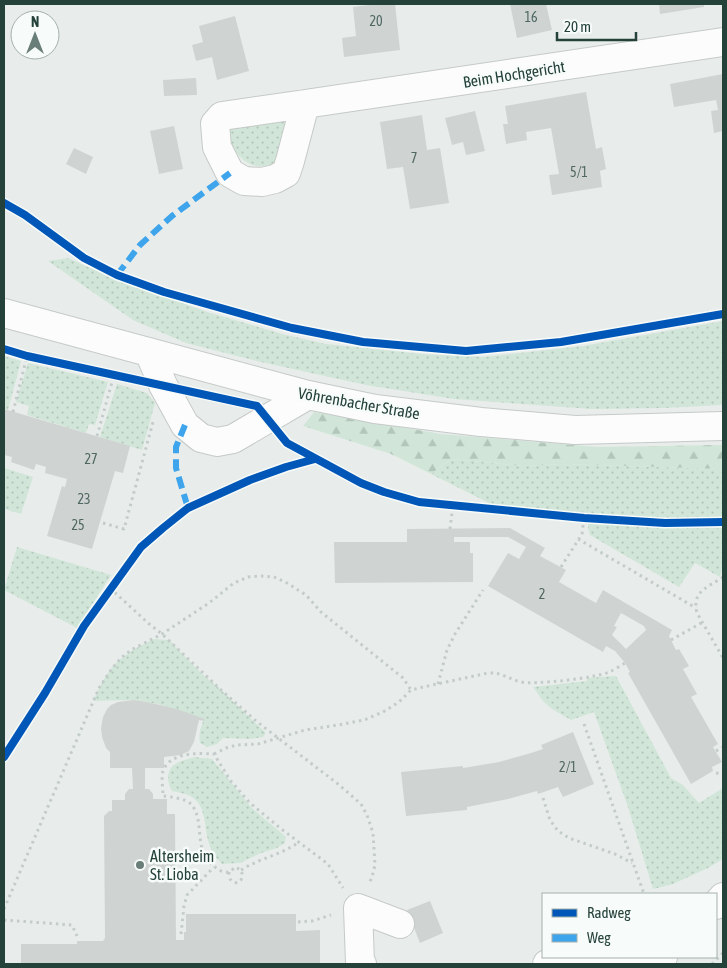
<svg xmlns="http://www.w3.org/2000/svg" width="727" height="968" viewBox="0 0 727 968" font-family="'Asap Condensed',sans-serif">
  <defs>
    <pattern id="grass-dots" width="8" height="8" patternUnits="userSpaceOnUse" patternTransform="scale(1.25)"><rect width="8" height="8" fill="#d1e6d8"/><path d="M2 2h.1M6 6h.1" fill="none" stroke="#b3c6ba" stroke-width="1.8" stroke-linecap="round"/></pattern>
    <pattern id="forest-firs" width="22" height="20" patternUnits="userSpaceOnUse" patternTransform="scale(1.25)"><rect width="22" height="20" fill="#d1e6d8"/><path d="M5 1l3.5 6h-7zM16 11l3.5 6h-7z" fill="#b3c6ba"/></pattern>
  </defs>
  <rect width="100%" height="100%" fill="#e8edeb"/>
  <path fill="url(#grass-dots)" d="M281 117 291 121C288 130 284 152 278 159 274 163 271 165 265 166 242 169 227 144 227 124Z
    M68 258 117 280 207 312 286 335 326 344 422 354 483 357 583 346 723 321V405L663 408 592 409 454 399 366 385 261 362 186 343 133 320 48 261Z
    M4 356 21 361 8 410 4 409Z
    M28 363 108 382 95 425 89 424 86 433 27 415 29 406 16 402Z
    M117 384 147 393 155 403 142 450 100 437Z
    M451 459 522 466 562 464 723 469V519L627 518 557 513 491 504 431 474Z
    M4 468 33 477 21 514 4 509Z
    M588 524 723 528V566L720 577 695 563 679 587 590 535 588 528Z
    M17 547 111 575 77 628 4 590Z
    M153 639 169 640 201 673 220 689 266 733 263 737 250 739 223 738 217 744 207 747 200 743C198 734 201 727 204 719 186 712 167 706 148 702 130 699 111 701 93 701 100 686 108 668 122 658 131 650 143 645 153 639Z
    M616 676 671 778 683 785 699 803 723 788V859L708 868 673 884 653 889 628 807 594 712 571 720 552 709 543 701 533 687 587 681V678Z
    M194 757 212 759 252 808 286 837 285 843 277 848 261 853 240 863 222 864C215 857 210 850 208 840 204 824 206 802 188 795 183 793 177 792 172 791 167 783 166 771 174 765 179 761 188 759 194 757Z"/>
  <path fill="url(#forest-firs)" d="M314 412 441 434 597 447 723 445V469L562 464 522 466 451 459 431 474 391 454 303 426Z"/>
  <path fill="#cfd4d2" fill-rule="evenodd" d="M377 4H395L400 50 344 57 342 38 356 36 353 7Z
    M510 4H546L552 30 517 38Z
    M659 4H704V7L660 14Z
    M235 16 249 71 217 80 212 57 196 61 192 45 203 42 199 26Z
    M723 74V131L714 133 711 111 718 110 716 100 674 107 670 84Z
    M196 78 197 95 164 96 163 80Z
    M586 92 596 149 602 147 606 169 600 171 602 187 552 195 549 175 559 174 551 128 526 132 527 140 506 144 503 124H508L505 106Z
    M475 111 485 151 466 155 463 142 452 145 445 118Z
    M422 115 427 150 440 148 449 203 410 209 403 167 387 169 380 122Z
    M174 126 183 169 159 174 150 131Z
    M74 148 93 157 86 174 66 164Z
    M4 409 130 446 123 473 115 471 92 549 47 536 62 486 65 487 67 479 45 473 46 467 36 464 34 470 11 462 12 457 4 455Z
    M510 528 545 548 540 556 566 570 559 582 596 603 603 590 672 630 669 636 676 650 679 649 689 666 683 669 697 694 691 697 718 744 713 747 722 762 712 767 713 771 691 784 628 673 630 672 625 663 615 651 606 646 603 652 488 586 508 553 519 559 526 547 508 537H454V542H470V553H473V582L335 583 334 542H407V529ZM621 613 644 626 646 630 626 649 612 635 617 627 614 626Z
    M134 700 147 702 177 709 205 719 204 721 199 720 194 742 189 751 181 755 164 757V768H145V789H149L153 794V799H167V814H175L176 940H184V932H186V914H296V931L320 930V964H21V944H77V941H103L105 938 104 816 109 811H112V800H125V794L129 789H133L132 768H110V752L106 748 102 737 101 728 103 717 107 709 111 705 118 702Z
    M573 732 594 784 563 797 558 787 538 794 537 791 508 799 467 807V810L406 816 401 772 463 766V768L499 762 531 753 543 749 541 745Z
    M430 901 443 933 420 943 407 910Z"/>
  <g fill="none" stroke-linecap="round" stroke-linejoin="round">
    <g stroke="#c5cac8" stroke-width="30">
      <path id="minor" d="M305 104 290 161 286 173 275 179 262 182 244 181 230 173 217 147 215 124 222 116 305 104 723 42
        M4 313 308 395 375 409 481 422 575 430 723 426
        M149 352 163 385 185 425 201 438 217 442 233 439 308 395
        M716 905 723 897
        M362 964 360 963 358 908 400 924
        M547 964 588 957 613 959 636 964
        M655 964 663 957"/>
    </g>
    <path stroke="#c3ccca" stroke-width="3" stroke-dasharray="2.5 4" stroke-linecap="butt" d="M13 412 27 356
      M97 436 114 375
      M103 523 124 529 153 422
      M450 529 453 505
      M578 539 696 608
      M561 567 582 534 584 518
      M723 577C709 587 691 591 697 613L723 658
      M110 588 148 623 162 634 220 689 256 721 338 784 361 804 367 815 373 833 375 865 372 877 369 884
      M671 640 703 622
      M438 684 447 650 455 634 483 590
      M584 724 644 894
      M716 751 723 747
      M214 754 226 748 237 745 258 744 305 730 338 725 364 720 383 712 399 702 411 690 423 687 488 673C501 672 509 679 521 682 534 685 596 678 609 672 614 670 620 666 625 663
      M4 757 45 693 84 626 141 547 163 528 188 508 250 480 286 467 315 459
      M716 773 723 774
      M543 798 550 820 558 831 569 838 615 854 632 863
      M241 870C260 858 281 855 299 842
      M229 872C228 888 247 885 241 870L235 867C233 869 231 871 229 872 225 873 220 871 218 869 191 853 206 824 192 805 186 798 171 797 163 796 163 788 161 778 163 771 170 752 197 753 214 754L230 780 249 802 280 828 328 864 343 888
      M4 909 99 688 111 670 121 658 131 650 162 634 209 603 234 583 248 577 261 576 274 577 287 583 306 595 321 612 403 678 411 690
      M4 920 72 925 77 936
      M298 922 312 921 331 915
      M181 934 184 906 187 895 214 867
      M712 964 723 953"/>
    <use href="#minor" stroke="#fcfcfc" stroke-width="28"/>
    <path stroke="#3ea4ec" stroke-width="6" stroke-dasharray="12 6" stroke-linecap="butt" d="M117 275 140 245 172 216 230 173
      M185 425 176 447V468L188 508"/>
    <g stroke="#f7fbf9" stroke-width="11">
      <path id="cycleway" d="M4 203 25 215 84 258 117 275 164 292 292 328 363 342 466 351 561 342 723 314
        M4 349 27 356 257 406 287 443 361 483 384 492 419 502 584 518 665 523 723 522
        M4 757 45 693 84 626 141 547 163 528 188 508 250 480 286 467 315 459"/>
    </g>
    <use href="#cycleway" stroke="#0057b8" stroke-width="8"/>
  </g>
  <circle fill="#697e78" stroke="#f7fbf9" stroke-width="2" cx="140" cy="865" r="5"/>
  <g text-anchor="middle" stroke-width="5" stroke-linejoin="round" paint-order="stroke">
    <g font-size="14" fill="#506761">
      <text x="531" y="22">16</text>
      <text x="376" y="26">20</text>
      <text x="414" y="163">7</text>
      <text x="579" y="177">5/1</text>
      <text x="91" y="464">27</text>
      <text x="84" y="504">23</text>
      <text x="78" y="530">25</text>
      <text x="542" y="599">2</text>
      <text x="568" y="772">2/1</text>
    </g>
    <g font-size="16" fill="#24423a" stroke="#f7fbf9">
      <text transform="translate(514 74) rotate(-9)" y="6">Beim Hochgericht</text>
      <text transform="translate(359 403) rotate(10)" y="6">Vöhrenbacher Straße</text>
    </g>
    <g font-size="16" fill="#24423a" stroke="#f7fbf9" text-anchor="start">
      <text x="150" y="862">Altersheim<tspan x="150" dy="18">St. Lioba</tspan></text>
    </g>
  </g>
  <rect width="727" height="968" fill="none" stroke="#24423a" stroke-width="10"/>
  <rect x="542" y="893" width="175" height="65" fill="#f7fbf9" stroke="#a3b1ad"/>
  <rect x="552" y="909" width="25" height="8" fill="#0057b8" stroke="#a3b1ad"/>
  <text x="587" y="918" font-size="15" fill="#24423a">Radweg</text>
  <rect x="552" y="934" width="25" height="8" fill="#3ea4ec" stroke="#a3b1ad"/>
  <text x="587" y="943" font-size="15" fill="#24423a">Weg</text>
  <g transform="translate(35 35)"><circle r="24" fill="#f7fbf9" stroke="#a3b1ad"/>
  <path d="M0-4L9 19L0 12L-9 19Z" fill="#697e78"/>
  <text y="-8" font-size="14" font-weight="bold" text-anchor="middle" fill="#24423a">N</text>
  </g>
  <path d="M557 32v8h79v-8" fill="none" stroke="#24423a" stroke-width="2.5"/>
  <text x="564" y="32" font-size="15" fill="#24423a" stroke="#f7fbf9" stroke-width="4" paint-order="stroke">20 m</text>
</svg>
